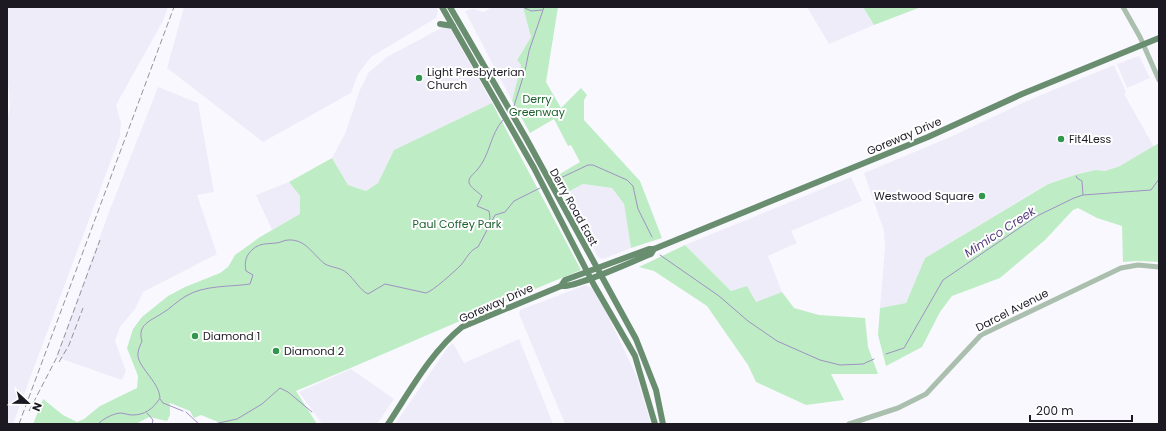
<svg xmlns="http://www.w3.org/2000/svg" width="1166" height="431" viewBox="0 0 1166 431" font-family="Poppins,sans-serif">
  <rect width="100%" height="100%" fill="#f9f8fe"/>
  <path fill="#efecfa" d="M7 7H168L163 21 116 105 121 123 120 136 13 424H7V123L10 106 7 66Z
    M184 7H437L438 12 436 18 371 57 358 74 351 93 263 142 167 68Z
    M490 7H523L527 18 531 37 517 59 521 65 512 101 465 11 473 9 484 12 489 9Z
    M807 7H863L874 25 829 44Z
    M445 26 450 28 492 103 394 150 378 183 366 191 348 185 332 158 345 134 359 92 369 72 387 57Z
    M1139 56 1150 78 1127 88 1117 64Z
    M1114 65 1126 92 1124 94 1154 147 1120 166 1105 171 1096 170 1078 174 1047 184 925 258 906 303 880 308 885 248 884 231 864 173 948 138 1029 100Z
    M158 87 198 103 214 192 197 195 217 254 143 292 135 309 120 327 115 341 126 371 122 380 56 357 109 212Z
    M851 177 862 201 791 231 797 243 768 256 782 292 756 303 747 286 731 291 685 245Z
    M289 182 300 196V215L272 230 256 195Z
    M583 184 612 188 624 204 631 248 603 259 598 257 564 194Z
    M586 285 592 288 609 318 637 377 651 424H565L519 314 520 310Z
    M519 339 553 424H395L448 347 453 343 464 363Z
    M351 369 394 399 377 424H322L299 392Z"/>
  <path fill="#beedc5" d="M523 7H558L546 82 561 108 581 88 587 95 584 100V120L640 181 662 238 631 248 624 204 612 188 583 184 564 194 553 178 580 162 571 145 568 146 554 119 530 133 512 101 521 65 517 60 531 37Z
    M863 7H921L874 25Z
    M492 103 581 270C486 309 391 351 296 391L317 424H223L201 415 194 418 190 411 170 403V415L167 421 149 417 136 424H33L43 399 63 415 77 422 84 419 100 406 137 388 138 376 127 348 133 329 142 317 168 296 185 287 220 273 228 267 235 255 260 237 300 214V196L289 182 332 158 348 185 366 191 378 183 394 150Z
    M1159 143V262L1137 261 1123 262 1122 226 1097 218 1078 208 1073 210 1045 240 1000 278 952 296 940 312 922 347 886 366 878 335 880 308 906 303 925 258 1048 184 1078 174 1096 170 1105 171 1120 166Z
    M685 245 731 291 747 286 756 302 782 292 794 308 819 315 865 318 868 347 878 374H831L844 400 806 405 756 382 748 365 707 306 654 271 639 267Z"/>
  <g fill="none" stroke-linecap="round" stroke-linejoin="round">
    <path stroke="#a091c3" stroke-width="1" d="M523 7 531 11 542 10
      M513 109 525 71 529 51 544 7
      M1076 176 1077 178 1082 181 1083 195
      M552 182 588 165H593L627 180 633 186 638 209 652 237
      M488 224 490 218 489 211 477 206 482 196C478 192 471 188 469 183 468 177 474 174 477 170 490 156 490 134 503 120
      M660 255 719 296 748 321 777 341 820 360 840 365 863 364 874 359
      M886 354 904 348 943 280 1037 216 1074 198 1083 195 1151 190 1159 179
      M160 399 163 403 183 411
      M186 412 199 424
      M147 413 153 420 152 424
      M98 424C103 419 112 414 120 413 124 413 128 415 132 415 145 415 153 409 160 398 159 381 136 366 138 353 138 349 141 344 142 341 137 325 150 321 161 314 170 309 177 301 186 296 204 285 230 287 250 284L253 275 246 271C244 262 246 255 253 249 260 243 267 244 276 243 280 243 284 240 288 240 306 239 312 254 325 264 332 268 340 267 347 273 354 279 360 290 368 294L385 284 426 293C433 291 455 271 461 265 466 259 470 250 478 247L495 215 505 212 514 201 540 188
      M214 424 237 419 262 404 280 388 288 392 312 412"/>
    <path stroke="#abbfae" stroke-width="5" d="M1123 7 1140 37 1159 80
      M849 424 898 408 926 394 981 335 1121 268 1138 265 1159 267"/>
    <path stroke="#698e6f" stroke-width="6" d="M442 7 534 168 594 285 635 356 655 424
      M450 7 526 138 636 339 656 390 663 424
      M440 24 453 26
      M561 286 565 280 649 249H654L928 137 1022 94 1159 38
      M388 424C410 391 431 352 462 327L561 286C575 288 633 261 651 254L654 249"/>
    <path stroke="#94929a" stroke-width="1" stroke-dasharray="6 3" stroke-linecap="butt" d="M59 362 69 345 83 308
      M29 411 56 359 100 240
      M19 424 174 7"/>
  </g>
  <g fill="#31974d" stroke="#fff" stroke-width="1.5">
    <circle cx="419" cy="78" r="4"/>
    <circle cx="1061" cy="139" r="4"/>
    <circle cx="982" cy="196" r="4"/>
    <circle cx="195" cy="336" r="4"/>
    <circle cx="276" cy="351" r="4"/>
  </g>
  <g text-anchor="middle" stroke-width="4" stroke-linejoin="round" paint-order="stroke">
    <g font-size="11" fill="#1c1923" stroke="#fff" text-anchor="start">
      <text x="427" y="76">Light Presbyterian<tspan x="427" dy="13">Church</tspan></text>
      <text x="1069" y="143">Fit4Less</text>
      <text x="974" y="200" text-anchor="end">Westwood Square</text>
      <text x="203" y="340">Diamond 1</text>
      <text x="284" y="355">Diamond 2</text>
    </g>
    <g font-size="11" fill="#1e6230" stroke="#fff">
      <text x="537" y="103">Derry<tspan x="537" dy="13">Greenway</tspan></text>
      <text x="457" y="228">Paul Coffey Park</text>
    </g>
    <g font-size="11" fill="#1c1923" stroke="#fff">
      <text transform="translate(904 136) rotate(-23)" y="4">Goreway Drive</text>
      <text transform="translate(574 207) rotate(61)" y="4">Derry Road East</text>
      <text transform="translate(496 303) rotate(-24)" y="4">Goreway Drive</text>
      <text transform="translate(1012 310) rotate(-27)" y="4">Darcel Avenue</text>
    </g>
    <g font-size="12" font-style="italic" fill="#553e7e" stroke="#fff">
      <text transform="translate(1000 232) rotate(-33)" y="4">Mimico Creek</text>
    </g>
  </g>
  <rect width="1166" height="431" fill="none" stroke="#1c1923" stroke-width="16"/>
  <g transform="translate(28 403) rotate(112)" stroke="#ffffff" stroke-width="3" paint-order="stroke">
  <path d="M0-3L7 15L0 10L-7 15Z" fill="#1c1923"/>
  <text y="-6" font-size="11" font-weight="bold" text-anchor="middle" fill="#1c1923">N</text>
  </g>
  <path d="M1030 415v6h102v-6" fill="none" stroke="#1c1923" stroke-width="2"/>
  <text x="1036" y="415" font-size="12" fill="#1c1923" stroke="#ffffff" stroke-width="3" paint-order="stroke">200 m</text>
</svg>
